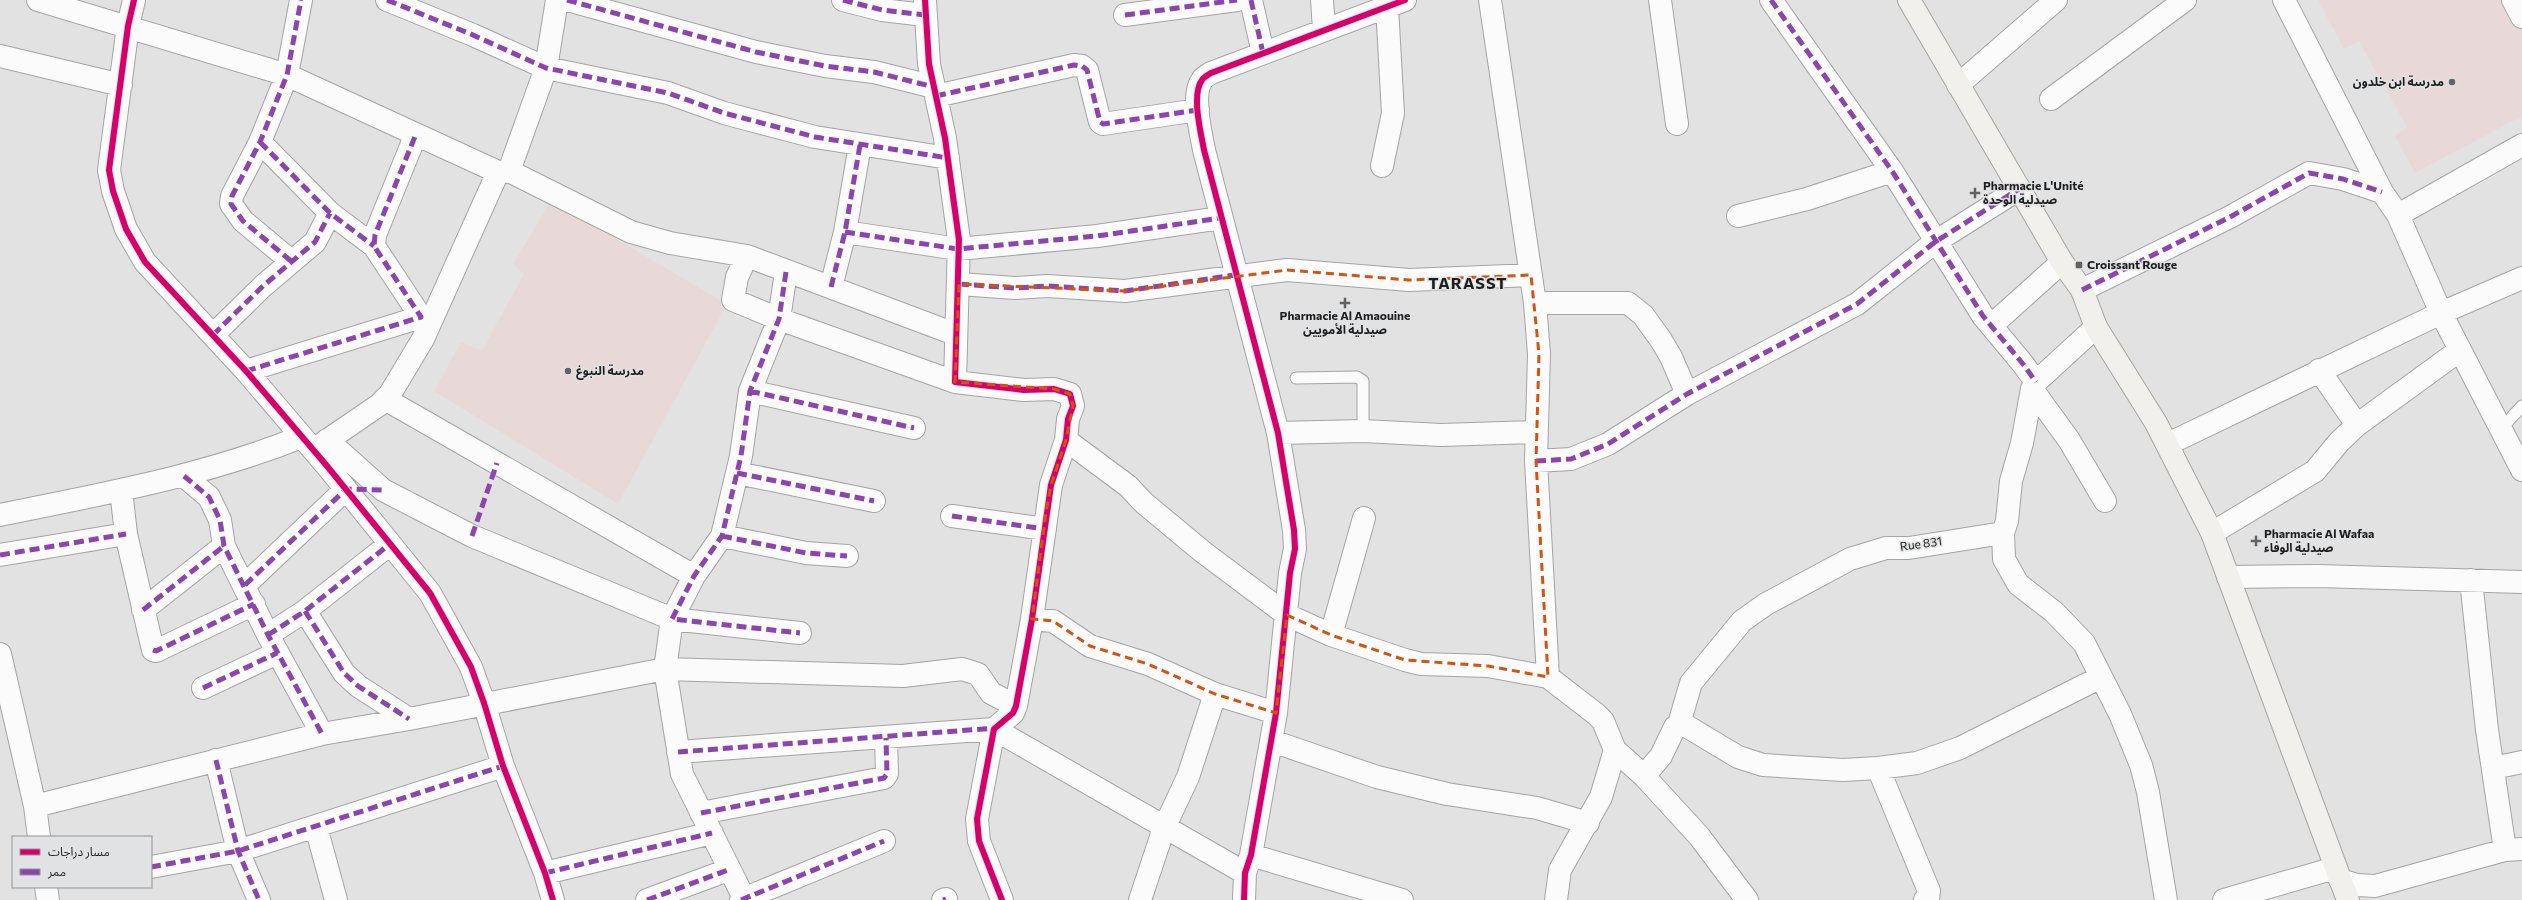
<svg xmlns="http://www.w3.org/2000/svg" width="2522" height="900" viewBox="0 0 2522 900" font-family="Commissioner,'Noto Sans Arabic',sans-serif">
  <rect width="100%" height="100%" fill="#e2e2e3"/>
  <path fill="#e8d9d8" d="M2318 0H2510L2522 23V116L2415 173 2395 136 2407 127 2359 41 2344 49Z
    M551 201 727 304 618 504 434 391 461 342 482 351 524 274 513 264Z"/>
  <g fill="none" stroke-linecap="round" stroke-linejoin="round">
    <g stroke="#a4a4a5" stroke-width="13">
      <path id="lane" d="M1296 378 1357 377 1363 381V431
        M2500 430 2522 406"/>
    </g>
    <g stroke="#a4a4a5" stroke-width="24">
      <path id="street" d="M38 0 287 75 498 172 509 171 631 232 670 243 747 256 955 334
        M134 0 128 26 109 170 113 191 126 229 145 262 246 371 327 466 430 593 471 667 484 703 503 766 545 873 553 900
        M387 0 473 35 546 68 668 93 724 113 815 137 948 158
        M567 0 756 52 825 66 874 72 934 87
        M843 0 882 10 925 15
        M925 0 929 64 945 138 959 240 955 382 1024 390 1054 389 1070 394 1073 406 1068 419 1066 440 1051 485 1032 619 1016 706 1013 713 994 729 977 819 979 841 1002 900
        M1251 0 1263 53
        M1322 0 1324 29
        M1490 0 1535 303 1539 354 1536 461 1548 677
        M1660 0 1677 124
        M1771 0 1892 171 1983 316 2023 364 2036 382
        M2284 0 2382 192 2398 215 2441 313 2522 470
        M2513 0 2522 17
        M1125 15 1237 0
        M0 56 121 85
        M1958 85 2056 0
        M936 96 1074 65 1082 66 1087 70 1100 122 1103 124 1198 110
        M2051 99 2185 0
        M416 134 375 235 374 246 421 317
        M260 142 330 213 374 246
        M1382 166 1393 113 1387 7
        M509 171 546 68 557 0
        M2398 215 2522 145
        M1738 216 1807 199 1892 171
        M845 232 958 249 1097 236 1221 218
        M747 256 737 277 733 300 779 319 955 382
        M291 261 243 221 231 204 232 196 260 142 287 75 301 0
        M959 284 1015 288 1047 286 1125 291 1287 270 1409 280 1531 275
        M831 287 845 232 860 145
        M2082 290 2230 217 2309 173 2343 179 2382 192
        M1535 303H1628L1643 315 1661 340 1671 357 1687 394
        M1992 325 2062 262
        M213 335 263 286 315 242 330 213
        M246 371 421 317 431 319
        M2032 389 2069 440 2105 501
        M750 391 914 428
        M385 399 694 576
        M2357 425 2460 350
        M1278 433 1363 431 1441 435 1536 432
        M327 440 383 490 472 536 672 619 800 633
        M1066 440 1128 486 1144 503 1203 552 1287 615 1331 635 1405 660 1421 664 1488 666 1548 677 1596 714 1603 721 1615 750 1601 797 1560 870 1556 900
        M2168 444 2441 313 2522 278
        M316 448 379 405 390 394 423 339 498 172
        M1536 461 1571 459 1608 444 1687 394 1857 304 1935 242 2019 189
        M737 473 874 501
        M184 476 209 497 220 520 224 546 268 635 322 734
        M121 490 126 534 153 650 156 651 254 604
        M0 515C102 494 204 476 301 437
        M952 516 1045 529
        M2003 533 2004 559 2018 584 2054 612 2084 643 2120 714 2141 765 2148 792 2166 900
        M2212 533 2315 471 2339 442 2357 425 2319 370
        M722 536 806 553 847 556
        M0 555 126 534
        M2228 577 2318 576 2522 582
        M2471 580 2487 730 2505 850
        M245 585 346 489
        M143 610 224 546
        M305 611 344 673 358 686 409 719
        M1032 619 1053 621 1090 646 1148 664 1215 694 1276 713
        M268 635 305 611 390 544
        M1331 635 1364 518
        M0 654 35 806 39 837
        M203 688 277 653
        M1679 724 1691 683 1742 621 1766 604 1850 559 1886 548H1909L2003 533 2007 521 2011 481 2022 443 2032 389 2036 382 2096 327
        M1272 741 1377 777 1447 794 1537 808 1588 823
        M1615 750 1644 776 1661 756 1675 727 1683 724 1738 757 1763 765 1843 770 1878 768 1917 763 1960 748 2101 677
        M678 752 994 729 1245 873
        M216 760 238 851 259 900
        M1878 768 1929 891 1928 898 1925 900
        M2493 768 2522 762
        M1644 776 1699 836 1747 900
        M35 806 322 734 409 719 665 669 903 676 962 669 978 674 991 693 1016 706
        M701 813 884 778 887 774 886 738
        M316 827 336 900
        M1251 855 1402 900
        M151 867 238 851 503 766
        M545 873 712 833
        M2340 880 2357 885 2375 886 2505 850 2522 849
        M46 887 48 900
        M647 900 728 870
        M741 900 884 841
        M745 900 682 774 665 669 672 619 694 576 722 536 741 456 750 391 779 319 786 272
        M943 900 946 899
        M1140 900 1164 828 1188 777 1215 694
        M1244 900 1245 873 1251 855 1276 713 1290 573 1295 549 1294 530 1278 433 1204 150C1201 133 1191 95 1202 80 1204 77 1208 75 1211 73L1405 0
        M2224 900 2335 868"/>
    </g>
    <g stroke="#a4a4a5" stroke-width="24">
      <path id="secondary" d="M1909 0 2062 262 2082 290 2096 327 2156 423 2212 533 2348 900"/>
    </g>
    <use href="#lane" stroke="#fbfbfb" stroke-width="11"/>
    <use href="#street" stroke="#fbfbfb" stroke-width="22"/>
    <use href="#secondary" stroke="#f1f0ec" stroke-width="22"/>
    <path stroke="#8e44ad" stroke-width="5" stroke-dasharray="10 5" stroke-linecap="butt" d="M387 0 473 35 546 68 668 93 724 113 815 137 948 158
      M567 0 756 52 825 66 874 72 934 87
      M843 0 882 10 925 15
      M1251 0 1263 53
      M1771 0 1892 171 1983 316 2023 364 2036 382
      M1125 15 1237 0
      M936 96 1074 65 1082 66 1087 70 1100 122 1103 124 1198 110
      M260 142 330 213 374 246
      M845 232 958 249 1097 236 1221 218
      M291 261 243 221 231 204 232 196 260 142 287 75 301 0
      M786 272 779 319 750 391 741 456 722 536 694 576 672 619 800 633
      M959 284 1015 288 1047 286 1125 291 1235 275
      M831 287 845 232 860 145
      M2082 290 2230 217 2309 173 2343 179 2382 192
      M213 335 263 286 315 242 330 213
      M246 371 421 317 374 246 375 235 416 134
      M750 391 914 428
      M1536 461 1571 459 1608 444 1687 394 1857 304 1935 242 2019 189
      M737 473 874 501
      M184 476 209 497 220 520 224 546 268 635 322 734
      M952 516 1045 529
      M472 536 497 463
      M722 536 806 553 847 556
      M0 555 126 534
      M245 585 346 489 383 490
      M143 610 224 546
      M305 611 344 673 358 686 409 719
      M268 635 305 611 390 544
      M153 650 156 651 254 604
      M203 688 277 653
      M678 752 996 728
      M216 760 238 851 259 900
      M701 813 884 778 887 774 886 738
      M151 867 238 851 503 766
      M545 873 712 833
      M647 900 728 870
      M741 900 884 841
      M943 900 946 899"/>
    <g stroke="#e1e2e4" stroke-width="8">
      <path id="cycleway" d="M134 0 128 26 109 170 113 191 126 229 145 262 246 371 327 466 430 593 471 667 484 703 503 766 545 873 553 900
        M925 0 929 64 945 138 959 240 955 382 1024 390 1054 389 1070 394 1073 406 1068 419 1066 440 1051 485 1032 619 1016 706 1013 713 994 729 977 819 979 841 1002 900
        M1244 900 1245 873 1251 855 1276 713 1290 573 1295 549 1294 530 1278 433 1204 150C1201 133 1191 95 1202 80 1204 77 1208 75 1211 73L1405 0"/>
    </g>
    <use href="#cycleway" stroke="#d6006c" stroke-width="6"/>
  </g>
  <path fill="none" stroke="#d4530e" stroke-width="3" stroke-dasharray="8 5" stroke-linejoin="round" d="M1287 270 1409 280 1531 275 1539 354 1536 461 1548 677 1488 666 1405 660 1331 635 1287 615 1276 713 1215 694 1148 664 1090 646 1053 621 1032 619 1046 512 1051 485 1066 440 1073 406 1070 394 1054 389 955 382 959 284 1125 291Z"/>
  <g fill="#626263" stroke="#e1e2e4" stroke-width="1.5">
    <circle cx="2452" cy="82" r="4"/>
    <path d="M1973 187h4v4h4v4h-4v4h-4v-4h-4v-4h4z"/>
    <rect x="2075" y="261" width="8" height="8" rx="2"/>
    <path d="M1343 297h4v4h4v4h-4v4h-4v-4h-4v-4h4z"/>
    <circle cx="568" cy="371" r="4"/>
    <path d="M2254 535h4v4h4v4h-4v4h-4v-4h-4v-4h4z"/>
  </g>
  <g text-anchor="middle" stroke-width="3" stroke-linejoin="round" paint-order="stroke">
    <g font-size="12" font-weight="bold" fill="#1d1d1e" stroke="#e1e2e4" text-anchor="start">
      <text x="2444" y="86" text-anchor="end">مدرسة ابن خلدون</text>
      <text x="1983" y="190">Pharmacie L'Unité<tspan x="1983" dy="14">صيدلية الوحدة</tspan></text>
      <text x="2087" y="269">Croissant Rouge</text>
      <text x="1345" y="320" text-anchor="middle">Pharmacie Al Amaouine<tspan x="1345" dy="14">صيدلية الأمويين</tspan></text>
      <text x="576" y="375">مدرسة النبوغ</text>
      <text x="2264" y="538">Pharmacie Al Wafaa<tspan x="2264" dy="14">صيدلية الوفاء</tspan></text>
    </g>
    <g font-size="12" fill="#1d1d1e" stroke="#e1e2e4">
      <text transform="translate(1921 544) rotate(-8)" y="4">Rue 831</text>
    </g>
    <g font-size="16" font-weight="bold" letter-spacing="1" fill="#1d1d1e" stroke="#e1e2e4">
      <text x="1468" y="289">TARASST</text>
    </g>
  </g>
  <rect x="12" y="836" width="140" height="52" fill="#e1e2e4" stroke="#939395"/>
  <rect x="20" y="849" width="20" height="6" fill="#d6006c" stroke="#939395"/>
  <text x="48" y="856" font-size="12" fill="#1d1d1e">مسار دراجات</text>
  <rect x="20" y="869" width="20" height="6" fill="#8e44ad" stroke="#939395"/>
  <text x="48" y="876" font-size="12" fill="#1d1d1e">ممر</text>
</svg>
